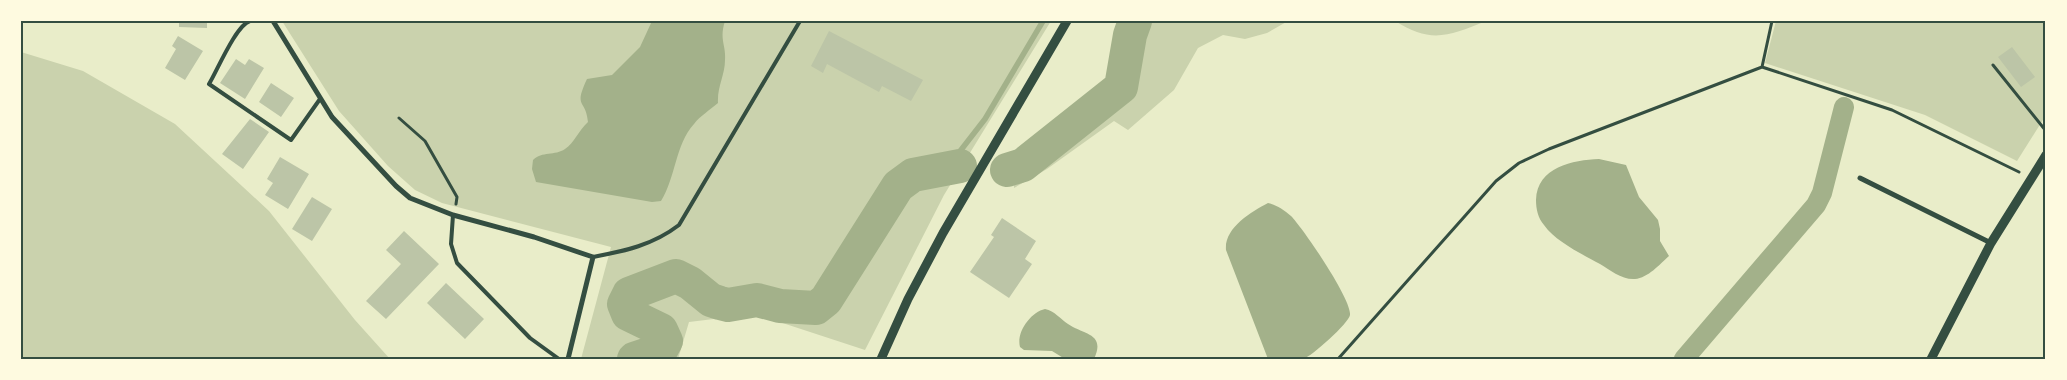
<svg xmlns="http://www.w3.org/2000/svg" width="2067" height="380" viewBox="0 0 2067 380" font-family="'Nunito Sans',sans-serif">
  <rect width="100%" height="100%" fill="#e9edc9"/>
  <path fill="#cad2ad" d="M282 21H1051L944 195 865 350 755 314 689 322 678 359H581L611 247 442 203 415 190 388 166 339 111Z
    M1130 21H1288L1267 33 1245 39 1223 35 1198 48 1174 90 1128 130 1114 121 1047 169 1014 188 1013 162C1029 151 1113 93 1117 82 1125 62 1121 39 1130 21Z
    M1395 21H1486C1449 36 1431 44 1395 21Z
    M1776 21H2046V115L2017 161 1925 115 1765 63Z
    M21 52 83 71 175 124 269 211 355 320 390 359H21Z"/>
  <path fill="#a3b18a" d="M652 21H725C719 40 726 44 725 60 725 75 717 87 718 103 710 110 700 116 694 124 675 145 676 177 661 201L652 202 536 182 532 169 533 160C542 151 555 156 565 149 574 143 579 130 588 122 586 98 573 109 587 79L612 75 640 47Z
    M1599 159 1626 165 1639 197 1658 220 1660 229V241L1669 256C1660 264 1648 278 1635 279 1622 280 1610 270 1600 264 1582 254 1556 242 1544 225 1538 218 1536 209 1536 200 1537 167 1573 160 1599 159Z
    M1268 203C1277 205 1284 210 1291 216 1303 228 1352 300 1350 315 1349 323 1311 357 1303 359 1293 361 1279 359 1268 359L1226 250C1224 228 1251 212 1268 203Z
    M1045 309C1055 311 1060 319 1068 324 1084 335 1106 333 1094 359H1065L1052 351 1024 350 1020 347C1016 332 1031 312 1045 309Z"/>
  <g fill="none" stroke-linecap="round" stroke-linejoin="round">
    <path stroke="#a3b18a" stroke-width="5.5" d="M947 168 985 119 1043 21"/>
    <path stroke="#a3b18a" stroke-width="20" d="M1684 359 1816 205 1822 193 1844 107"/>
    <path stroke="#a3b18a" stroke-width="34" d="M1007 170 1023 165 1121 87 1130 35 1135 21
      M634 359 661 350 666 341 661 330 628 314 624 304 629 294 676 276 690 283 711 300 720 303 728 305 757 300 780 306 816 308 826 300 898 186 913 175 960 166"/>
  </g>
  <path fill="#bcc5a7" d="M179 21H207V28L179 27Z
    M829 31 923 80 911 101 882 86 879 92 827 64 823 73 811 66Z
    M178 36 203 51 185 80 165 68 176 49 172 46Z
    M2012 47 2035 77 2021 87 1998 57Z
    M236 59 245 65 249 59 264 68 245 99 220 83Z
    M271 83 294 98 281 117 259 102Z
    M250 119 269 132 243 169 222 154Z
    M280 157 309 174 288 209 265 195 273 183 267 179Z
    M312 197 332 209 312 241 292 229Z
    M1002 218 1036 241 1025 259 1032 264 1009 298 970 272 994 237 991 235Z
    M404 231 439 264 386 319 366 301 401 264 386 250Z
    M446 283 484 319 465 339 427 303Z"/>
  <g fill="none" stroke-linecap="round" stroke-linejoin="round">
    <path stroke="#344e41" stroke-width="3" d="M1993 65 2046 131
      M1762 67 1772 21
      M399 118 425 141 457 197 456 204
      M1338 359 1496 181 1519 163 1549 149 1762 67 1892 110 2019 172"/>
    <path stroke="#344e41" stroke-width="4" d="M250 21C236 25 217 71 209 84L291 140 320 99
      M453 215 451 244 457 263 530 338 559 359
      M593 257C625 251 653 245 679 225L800 21"/>
    <path stroke="#344e41" stroke-width="5" d="M273 21 332 117 396 186 410 198 453 215 534 237 593 257 568 359
      M1860 178 1991 243"/>
    <path stroke="#344e41" stroke-width="9" d="M881 359 908 299 943 233 1067 21
      M1931 359 1991 243 2046 155"/>
  </g>
  <rect width="2067" height="380" fill="none" stroke="#fefae0" stroke-width="45"/>
  <rect x="22" y="22" width="2022" height="336" fill="none" stroke="#344e41" stroke-width="2"/>
</svg>
